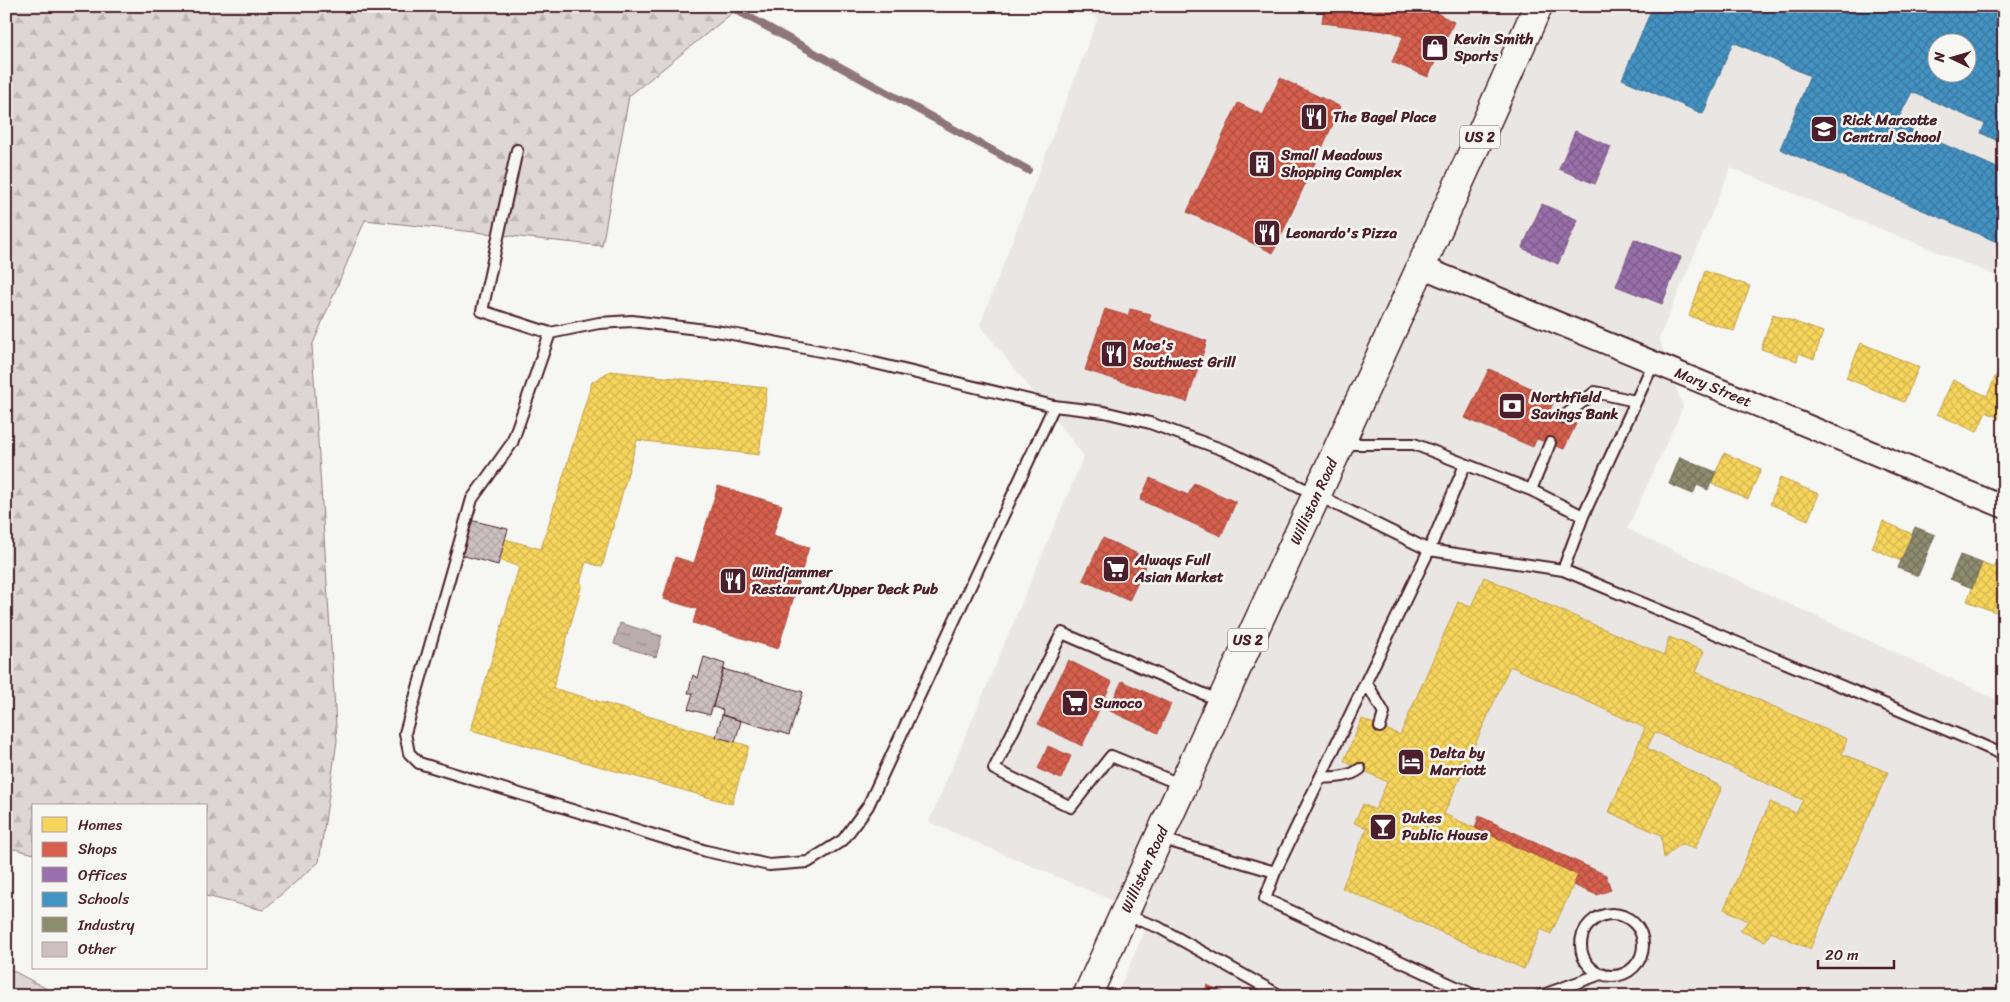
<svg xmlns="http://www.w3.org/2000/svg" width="2010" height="1002" viewBox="0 0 2010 1002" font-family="Sriracha,sans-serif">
  <defs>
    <pattern id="forest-firs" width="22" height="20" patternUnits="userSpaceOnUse" patternTransform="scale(1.25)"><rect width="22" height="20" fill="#ddd6d5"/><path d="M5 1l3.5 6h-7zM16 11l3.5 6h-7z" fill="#bfb7b7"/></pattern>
    <pattern id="water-ripples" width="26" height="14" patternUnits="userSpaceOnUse" patternTransform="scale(1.25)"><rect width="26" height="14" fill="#bbadae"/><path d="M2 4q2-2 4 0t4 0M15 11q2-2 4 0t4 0" fill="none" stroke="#9a8c8e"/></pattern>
    <pattern id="homes-cross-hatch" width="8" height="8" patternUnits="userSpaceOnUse" patternTransform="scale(1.25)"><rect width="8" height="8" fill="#f6d55c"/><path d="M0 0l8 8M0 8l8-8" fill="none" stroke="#d4b650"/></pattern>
    <pattern id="shops-cross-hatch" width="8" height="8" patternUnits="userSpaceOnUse" patternTransform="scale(1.25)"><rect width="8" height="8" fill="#d6604d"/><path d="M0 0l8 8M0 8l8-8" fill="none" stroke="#b04f40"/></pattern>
    <pattern id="offices-cross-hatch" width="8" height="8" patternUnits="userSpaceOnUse" patternTransform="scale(1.25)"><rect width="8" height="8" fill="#9970ab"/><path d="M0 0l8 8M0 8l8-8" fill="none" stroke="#7f5b8b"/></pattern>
    <pattern id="schools-cross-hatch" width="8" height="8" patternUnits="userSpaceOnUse" patternTransform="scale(1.25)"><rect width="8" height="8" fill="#4393c3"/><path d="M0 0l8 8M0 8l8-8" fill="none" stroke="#3a779f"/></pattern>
    <pattern id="industry-cross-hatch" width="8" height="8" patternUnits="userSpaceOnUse" patternTransform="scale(1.25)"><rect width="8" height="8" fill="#8c8c6e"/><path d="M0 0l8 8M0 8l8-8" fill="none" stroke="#74725b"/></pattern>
    <pattern id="building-cross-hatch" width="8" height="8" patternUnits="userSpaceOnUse" patternTransform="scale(1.25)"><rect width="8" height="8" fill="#ccc1c0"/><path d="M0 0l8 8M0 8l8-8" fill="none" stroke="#b1a5a5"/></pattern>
  </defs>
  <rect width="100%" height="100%" fill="#f6f6f2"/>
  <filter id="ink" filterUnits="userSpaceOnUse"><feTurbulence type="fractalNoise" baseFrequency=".02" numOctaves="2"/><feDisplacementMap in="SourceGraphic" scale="10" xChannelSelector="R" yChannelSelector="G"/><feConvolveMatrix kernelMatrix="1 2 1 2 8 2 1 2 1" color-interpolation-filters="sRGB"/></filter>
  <g filter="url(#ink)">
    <path fill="#e9e6e3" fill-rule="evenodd" d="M1069 6H2004V279L1731 168 1659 338 1683 407 1627 529 2004 703V996H1116L1151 917 929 822 1084 456 980 325 1098 18ZM1938 42H1968V72H1938Z"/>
    <path fill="url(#forest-firs)" stroke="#947a80" d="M6 6H741L629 96 602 246 365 220 312 346 337 741 319 862 263 910 206 896V806H34V854L15 849 6 853Z
      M6 967 60 996H6Z"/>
    <path fill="url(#water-ripples)" stroke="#8e747a" d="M620 623 662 636 656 657 614 644Z"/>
    <path fill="url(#homes-cross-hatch)" stroke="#c29e4d" d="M1705 271 1750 286 1734 331 1689 316Z
      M1773 314 1823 332 1814 359 1799 353 1797 361 1761 349Z
      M1861 343 1919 367 1904 402 1846 378Z
      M610 371 767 388 759 455 637 440 602 567 586 562 580 583 582 584 553 688 749 746 732 804 471 730 519 567 500 560 505 539 541 549 592 382Z
      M1996 375 2004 379V420L1986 412 1977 432 1937 414 1953 380 1987 396Z
      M1724 453 1761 469 1748 499 1711 483Z
      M1780 478 1819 494 1808 520 1770 504Z
      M1883 521 1912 534 1901 561 1872 548Z
      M1982 563 1994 568 1996 563 2004 567V590L1995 612 1967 601Z
      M1484 577 1664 655 1669 637 1704 651 1696 672 1847 739 1842 754 1888 772 1810 949 1771 932 1765 941 1740 931 1748 921 1724 909 1770 802 1796 813 1803 800 1655 732 1647 748 1722 787 1695 849 1680 844 1664 858 1661 835 1609 812 1645 728 1510 666 1444 814 1578 875 1551 934 1541 929 1524 969 1342 888 1367 828 1354 823 1363 804 1375 810 1387 782 1344 761 1362 719 1400 735 1458 602 1471 607Z"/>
    <path fill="url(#shops-cross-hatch)" stroke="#ac4c43" d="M1324 6H1423L1454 22 1428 77 1392 62 1403 37 1393 32 1322 23Z
      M1280 78 1341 107 1273 253 1187 212 1238 103 1263 115Z
      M1105 309 1128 316 1130 309 1151 314 1149 321 1207 341 1187 402 1085 370Z
      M1489 369 1555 399 1533 447 1465 418Z
      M1549 412 1576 424 1564 449 1537 439Z
      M1150 478 1188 495 1194 483 1236 502 1221 536 1140 500Z
      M718 486 782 505 773 536 809 547 778 649 693 623 697 609 663 599 675 557 694 563Z
      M1103 538 1149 559 1129 601 1083 580Z
      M1068 660 1112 682 1082 746 1038 724Z
      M1122 681 1171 704 1158 733 1108 710Z
      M1048 746 1071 756 1061 779 1038 769Z
      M1479 816 1606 875 1611 890 1597 895 1573 885 1578 875 1475 828Z
      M1207 985 1233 996H1203Z"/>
    <path fill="url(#offices-cross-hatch)" stroke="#815885" d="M1575 131 1611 147 1595 184 1559 169Z
      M1542 204 1578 220 1558 264 1522 248Z
      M1634 239 1681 257 1662 304 1616 286Z"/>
    <path fill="url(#schools-cross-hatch)" stroke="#457095" fill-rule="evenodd" d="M1653 6H2004V144L1981 133 1985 124 1912 92 1896 123 2004 171V245L1780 149 1810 76 1733 42 1703 114 1622 79ZM1938 42H1968V72H1938Z"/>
    <path fill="url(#industry-cross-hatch)" stroke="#786b5a" d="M1680 457 1716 472 1708 490 1697 485 1693 494 1669 484Z
      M1915 527 1935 535 1918 576 1898 568Z
      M1960 555 1982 563 1972 588 1950 579Z"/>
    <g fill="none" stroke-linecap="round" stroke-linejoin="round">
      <path stroke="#8e747a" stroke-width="8" d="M729 6 1028 170"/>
    </g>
    <path fill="url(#building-cross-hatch)" stroke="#4a1f2b" d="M470 520 508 529 498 565 461 555Z
      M704 657 725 664 710 715 688 709 693 693H688L693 675 698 678Z
      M723 669 803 692 789 735 722 715 723 710 713 707Z
      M722 715 741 721 735 742 716 737Z"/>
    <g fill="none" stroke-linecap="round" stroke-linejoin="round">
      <g stroke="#4a1f2b" stroke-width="14">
        <path id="service" d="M517 150 482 311 550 333 599 323 632 321 722 332 841 355 1054 406 1104 412 1150 423 1229 452 1429 550 1563 570 1961 736 2004 755
          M550 333 512 443 472 499 405 733 409 753 419 763 706 851 769 865 808 862 843 840 868 806 1054 406
          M1562 418 1595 392 1635 401
          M1344 444H1414L1531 490 1583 516
          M1465 465 1429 550 1275 872 1265 899 1476 996
          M1531 490 1550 443
          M1563 570 1583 516 1654 362
          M1366 682 1384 713 1380 727
          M1320 778C1334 777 1348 778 1360 769
          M1182 785 1111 756 1071 807 994 769 1062 633 1220 701
          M1159 838 1275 872
          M1581 945a31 31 0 1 1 62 0a31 31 0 1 1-62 0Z
          M1125 915 1158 927 1281 996
          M1540 996 1601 974"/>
      </g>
      <g stroke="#4a1f2b" stroke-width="25">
        <g id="minor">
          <path id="s1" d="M1422 267 2004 507"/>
        </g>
      </g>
      <g stroke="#4a1f2b" stroke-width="31">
        <g id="primary">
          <path id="s2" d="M1087 996C1236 665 1392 338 1538 6"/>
        </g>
      </g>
      <use href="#service" stroke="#f6f6f2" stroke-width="10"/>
      <use href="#minor" stroke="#f6f6f2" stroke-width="21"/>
      <use href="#primary" stroke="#f6f6f2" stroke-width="28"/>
    </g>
  </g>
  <defs>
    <g id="shop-square" transform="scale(1.4375)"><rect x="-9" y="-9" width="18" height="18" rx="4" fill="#4a1f2b" stroke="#f6f6f2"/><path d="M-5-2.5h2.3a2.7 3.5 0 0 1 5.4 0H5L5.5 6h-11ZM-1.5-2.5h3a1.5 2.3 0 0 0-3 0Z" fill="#fff"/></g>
    <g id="restaurant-square" transform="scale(1.4375)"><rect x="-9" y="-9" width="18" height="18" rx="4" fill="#4a1f2b" stroke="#f6f6f2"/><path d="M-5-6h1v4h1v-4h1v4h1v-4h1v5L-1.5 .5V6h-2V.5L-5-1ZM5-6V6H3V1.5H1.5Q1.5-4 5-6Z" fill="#fff"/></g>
    <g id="school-square" transform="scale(1.4375)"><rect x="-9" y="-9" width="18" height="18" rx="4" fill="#4a1f2b" stroke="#f6f6f2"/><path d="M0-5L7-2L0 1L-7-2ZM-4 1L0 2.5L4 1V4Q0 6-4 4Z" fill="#fff"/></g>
    <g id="building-square" transform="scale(1.4375)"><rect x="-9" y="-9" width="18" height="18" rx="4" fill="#4a1f2b" stroke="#f6f6f2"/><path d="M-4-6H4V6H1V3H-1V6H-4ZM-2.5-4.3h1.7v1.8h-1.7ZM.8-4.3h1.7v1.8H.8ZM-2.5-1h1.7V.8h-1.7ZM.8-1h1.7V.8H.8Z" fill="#fff"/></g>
    <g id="bank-square" transform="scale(1.4375)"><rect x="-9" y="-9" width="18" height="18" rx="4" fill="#4a1f2b" stroke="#f6f6f2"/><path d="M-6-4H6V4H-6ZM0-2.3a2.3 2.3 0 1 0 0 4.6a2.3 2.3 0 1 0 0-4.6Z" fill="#fff"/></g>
    <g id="supermarket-square" transform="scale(1.4375)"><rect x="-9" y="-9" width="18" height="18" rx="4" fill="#4a1f2b" stroke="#f6f6f2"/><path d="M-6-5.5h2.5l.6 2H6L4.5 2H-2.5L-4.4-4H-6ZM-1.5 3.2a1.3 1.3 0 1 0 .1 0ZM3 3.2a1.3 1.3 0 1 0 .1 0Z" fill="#fff"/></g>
    <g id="hotel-square" transform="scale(1.4375)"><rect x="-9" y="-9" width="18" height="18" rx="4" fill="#4a1f2b" stroke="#f6f6f2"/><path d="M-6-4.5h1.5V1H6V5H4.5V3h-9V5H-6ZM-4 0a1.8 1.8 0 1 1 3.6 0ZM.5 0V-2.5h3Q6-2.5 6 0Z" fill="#fff"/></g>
    <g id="bar-square" transform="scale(1.4375)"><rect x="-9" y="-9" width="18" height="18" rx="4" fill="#4a1f2b" stroke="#f6f6f2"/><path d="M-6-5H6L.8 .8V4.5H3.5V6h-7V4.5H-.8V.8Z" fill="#fff"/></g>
  </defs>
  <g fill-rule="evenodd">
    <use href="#shop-square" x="1435" y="48"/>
    <use href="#restaurant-square" x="1314" y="117"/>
    <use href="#school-square" x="1824" y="129"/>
    <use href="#building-square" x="1262" y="164"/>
    <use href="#restaurant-square" x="1267" y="233"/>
    <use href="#restaurant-square" x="1114" y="354"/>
    <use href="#bank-square" x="1512" y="406"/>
    <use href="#supermarket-square" x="1116" y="569"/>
    <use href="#restaurant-square" x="733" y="581"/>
    <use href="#supermarket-square" x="1075" y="703"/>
    <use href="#hotel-square" x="1411" y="762"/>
    <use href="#bar-square" x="1383" y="827"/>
  </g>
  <g text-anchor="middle" stroke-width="5" stroke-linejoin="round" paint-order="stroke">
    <g fill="#f6f6f2" stroke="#7e6067" stroke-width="1">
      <rect x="1460" y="125.5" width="40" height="23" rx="4"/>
      <rect x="1228" y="628.5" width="40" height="23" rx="4"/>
    </g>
    <g font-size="14" font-weight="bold" fill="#4a1f2b">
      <text x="1480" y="142">US 2</text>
      <text x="1248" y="645">US 2</text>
    </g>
    <g font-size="15" font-weight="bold" fill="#4a1f2b" stroke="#f6f6f2" text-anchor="start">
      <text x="1454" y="44">Kevin Smith<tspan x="1454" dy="17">Sports</tspan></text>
      <text x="1333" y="122">The Bagel Place</text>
      <text x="1843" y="125">Rick Marcotte<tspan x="1843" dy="17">Central School</tspan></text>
      <text x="1281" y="160">Small Meadows<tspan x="1281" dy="17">Shopping Complex</tspan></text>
      <text x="1286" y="238">Leonardo's Pizza</text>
      <text x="1133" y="350">Moe's<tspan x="1133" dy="17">Southwest Grill</tspan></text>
      <text x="1531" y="402">Northfield<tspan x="1531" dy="17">Savings Bank</tspan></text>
      <text x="1135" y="565">Always Full<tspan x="1135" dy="17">Asian Market</tspan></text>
      <text x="752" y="577">Windjammer<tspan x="752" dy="17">Restaurant/Upper Deck Pub</tspan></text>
      <text x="1094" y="708">Sunoco</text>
      <text x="1430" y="758">Delta by<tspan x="1430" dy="17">Marriott</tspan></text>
      <text x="1402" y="823">Dukes<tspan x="1402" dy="17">Public House</tspan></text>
    </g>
    <g font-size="15" fill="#4a1f2b" stroke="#f6f6f2">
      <text dy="5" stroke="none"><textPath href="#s1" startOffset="315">Mary Street</textPath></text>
      <text dy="5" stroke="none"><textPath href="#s2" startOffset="544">Williston Road</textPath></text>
      <text dy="5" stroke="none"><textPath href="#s2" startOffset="139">Williston Road</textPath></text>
    </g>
  </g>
  <rect width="2010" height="1002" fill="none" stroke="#f6f6f2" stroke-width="25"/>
  <rect x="12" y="12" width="1985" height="977" fill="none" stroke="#4a1f2b" stroke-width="2" filter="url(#ink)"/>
  <rect x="32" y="804" width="175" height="165" fill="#f6f6f2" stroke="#b1a0a2"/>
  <rect x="42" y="817" width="25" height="15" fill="#f6d55c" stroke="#b1a0a2"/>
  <text x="78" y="830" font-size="15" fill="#4a1f2b">Homes</text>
  <rect x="42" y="842" width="25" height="15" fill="#d6604d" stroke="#b1a0a2"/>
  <text x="78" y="854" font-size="15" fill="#4a1f2b">Shops</text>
  <rect x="42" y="867" width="25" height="15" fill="#9970ab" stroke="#b1a0a2"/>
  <text x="78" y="880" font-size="15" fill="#4a1f2b">Offices</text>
  <rect x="42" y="892" width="25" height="15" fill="#4393c3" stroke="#b1a0a2"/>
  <text x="78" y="904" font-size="15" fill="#4a1f2b">Schools</text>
  <rect x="42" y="917" width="25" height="15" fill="#8c8c6e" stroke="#b1a0a2"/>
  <text x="78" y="930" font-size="15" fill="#4a1f2b">Industry</text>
  <rect x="42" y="942" width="25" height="15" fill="#ccc1c0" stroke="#b1a0a2"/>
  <text x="78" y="954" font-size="15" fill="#4a1f2b">Other</text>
  <g transform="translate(1952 58) rotate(275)"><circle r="24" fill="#f6f6f2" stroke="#b1a0a2"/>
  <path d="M0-4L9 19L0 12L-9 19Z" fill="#4a1f2b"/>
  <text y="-8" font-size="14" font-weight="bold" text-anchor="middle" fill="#4a1f2b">N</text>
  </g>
  <path d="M1818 960v8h76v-8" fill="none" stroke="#4a1f2b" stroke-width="2.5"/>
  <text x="1825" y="960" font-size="15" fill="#4a1f2b" stroke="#f6f6f2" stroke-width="4" paint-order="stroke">20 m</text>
</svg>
